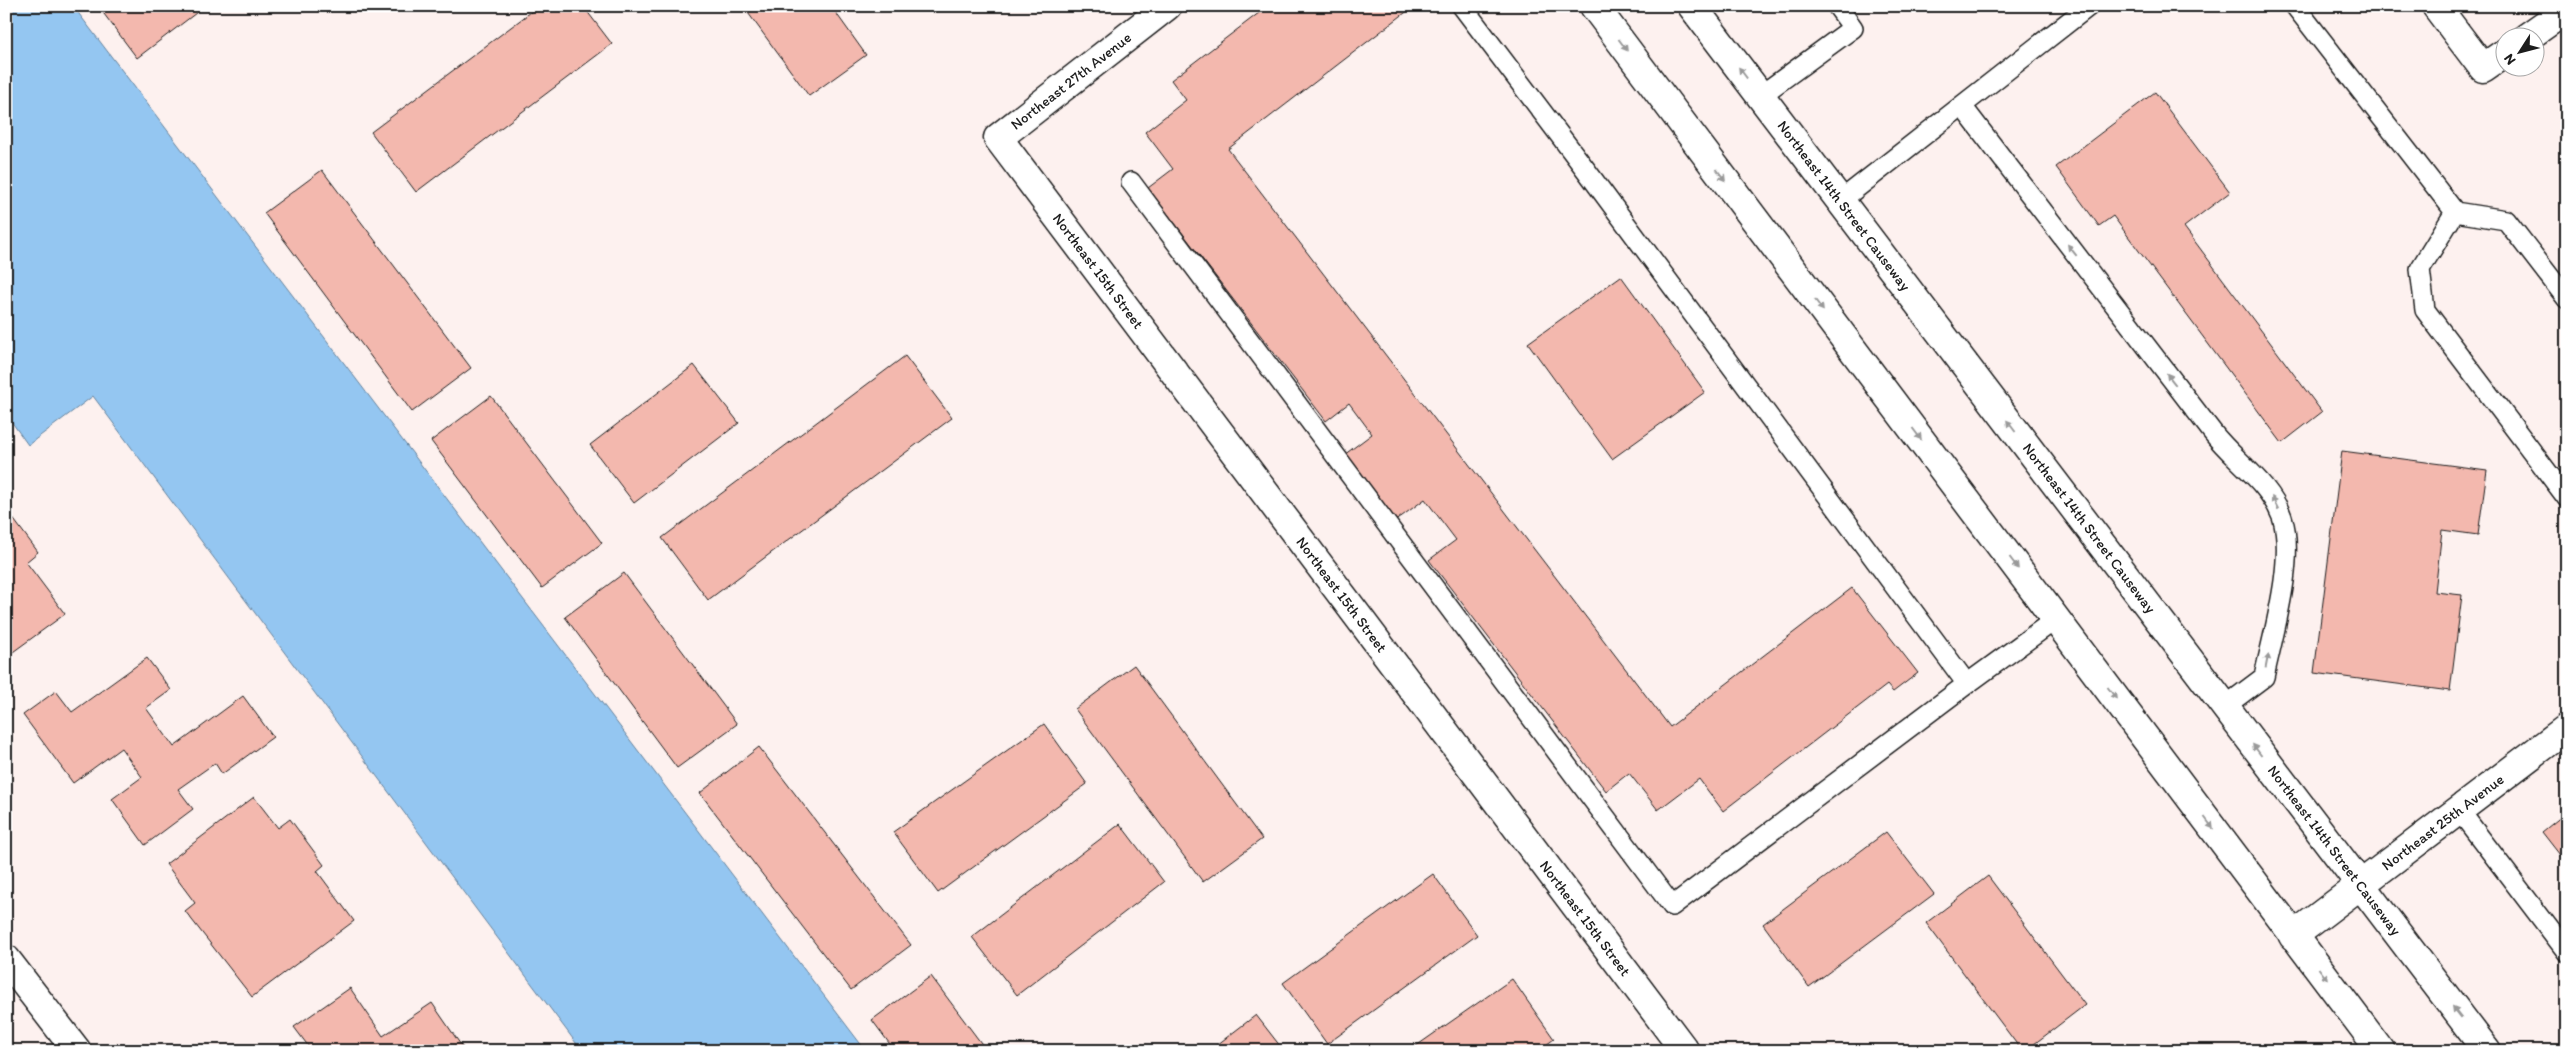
<svg xmlns="http://www.w3.org/2000/svg" width="2573" height="1057" viewBox="0 0 2573 1057" font-family="Itim,sans-serif">
  <rect width="100%" height="100%" fill="#fdf1ef"/>
  <filter id="ink" filterUnits="userSpaceOnUse"><feTurbulence type="fractalNoise" baseFrequency=".02" numOctaves="2"/><feDisplacementMap in="SourceGraphic" scale="10" xChannelSelector="R" yChannelSelector="G"/><feConvolveMatrix kernelMatrix="1 2 1 2 8 2 1 2 1" color-interpolation-filters="sRGB"/></filter>
  <g filter="url(#ink)">
    <path fill="#94c6f1" stroke="#64829c" d="M6 6H73L866 1051H582L93 396 28 445 6 414Z"/>
    <path fill="#f3b8ae" stroke="#1c1c1c" d="M98 6H191L196 13 137 58Z
      M539 6H583L612 44 416 192 371 132Z
      M743 6H831L866 55 809 96Z
      M1268 6H1414L1228 149 1670 727 1852 588 1918 673 1893 692 1887 685 1723 811 1699 779 1658 810 1629 773 1606 791 1429 560 1456 540 1425 499 1394 522 1344 455 1372 434 1349 403 1326 421 1148 188 1173 169 1145 132 1186 100 1171 80Z
      M2155 92 2230 192 2184 227 2322 412 2282 443 2113 216 2099 226 2056 167Z
      M322 170 471 368 412 412 264 213Z
      M1621 276 1705 392 1612 459 1528 343Z
      M905 356 952 418 708 600 662 538Z
      M694 365 739 423 634 503 590 445Z
      M491 396 602 543 542 588 431 441Z
      M2342 451 2487 470 2478 535 2442 530 2435 592 2462 595 2450 691 2314 673Z
      M6 509 38 552 26 562 65 614 6 657Z
      M624 573 737 724 677 768 565 617Z
      M147 658 171 690 146 708 174 747 243 696 273 737 222 774 215 763 178 789 193 809 145 845 112 799 142 777 121 748 73 783 23 715 56 691 72 712Z
      M1134 665 1262 839 1203 882 1075 709Z
      M1044 724 1087 784 938 893 893 832Z
      M759 747 911 945 851 990 700 793Z
      M254 797 278 828 290 819 324 865 317 871 354 921 252 997 185 911 195 903 166 864Z
      M2567 812V864L2542 832Z
      M1120 824 1164 882 1017 995 972 937Z
      M1886 832 1934 894 1809 987 1763 924Z
      M1433 874 1477 935 1327 1044 1283 983Z
      M1988 876 2085 1005 2025 1051H2022L1926 923Z
      M931 976 987 1051H895L872 1020Z
      M1512 979 1554 1039 1538 1051H1409Z
      M350 988 383 1036 432 1003 465 1051H312L294 1027Z
      M1256 1015 1284 1051H1209Z"/>
    <g fill="none" stroke-linecap="round" stroke-linejoin="round">
      <g stroke="#1c1c1c" stroke-width="22">
        <path id="service" d="M1462 6 1586 170 1967 684 2056 619
          M2295 6 2455 212 2506 220 2567 299
          M1760 96 1853 28 1837 6
          M1962 106C2045 215 2129 324 2213 433 2235 461 2269 482 2282 517 2296 558 2273 634 2264 677L2224 707
          M1131 182 1672 906 1967 684
          M1840 201 2089 6
          M2455 212 2420 269 2425 310 2567 498
          M2459 810 2567 952"/>
      </g>
      <g stroke="#1c1c1c" stroke-width="31">
        <g id="minor">
          <path id="s1" d="M1167 6 998 138 1685 1051"/>
          <path d="M2436 6 2483 68 2506 52"/>
          <path d="M2526 38 2567 9"/>
          <path id="s2" d="M2293 936 2567 728"/>
          <path d="M6 959 77 1051"/>
        </g>
      </g>
      <g stroke="#1c1c1c" stroke-width="31">
        <g id="secondary">
          <path d="M1594 6 2381 1051"/>
          <path id="s3" d="M1692 6 2487 1051"/>
        </g>
      </g>
      <use href="#service" stroke="#fff" stroke-width="19"/>
      <use href="#minor" stroke="#fff" stroke-width="28"/>
      <use href="#secondary" stroke="#fff" stroke-width="28"/>
    </g>
    <defs><path id="oneway-solid" d="M-6-.8H1V-3.2L6.5 0L1 3.2V.8H-6Z" transform="scale(1.25)"/></defs>
    <g fill="#999">
      <use href="#oneway-solid" transform="translate(1623 45) rotate(53)"/>
      <use href="#oneway-solid" transform="translate(1743 73) rotate(-127)"/>
      <use href="#oneway-solid" transform="translate(1721 175) rotate(53)"/>
      <use href="#oneway-solid" transform="translate(2072 250) rotate(-128)"/>
      <use href="#oneway-solid" transform="translate(1819 305) rotate(53)"/>
      <use href="#oneway-solid" transform="translate(2171 379) rotate(-128)"/>
      <use href="#oneway-solid" transform="translate(2011 426) rotate(-127)"/>
      <use href="#oneway-solid" transform="translate(1917 434) rotate(53)"/>
      <use href="#oneway-solid" transform="translate(2275 503) rotate(-117)"/>
      <use href="#oneway-solid" transform="translate(2014 563) rotate(53)"/>
      <use href="#oneway-solid" transform="translate(2267 661) rotate(-79)"/>
      <use href="#oneway-solid" transform="translate(2112 693) rotate(53)"/>
      <use href="#oneway-solid" transform="translate(2257 750) rotate(-127)"/>
      <use href="#oneway-solid" transform="translate(2209 823) rotate(53)"/>
      <use href="#oneway-solid" transform="translate(2323 974) rotate(53)"/>
      <use href="#oneway-solid" transform="translate(2457 1012) rotate(-128)"/>
    </g>
  </g>
  <g text-anchor="middle" stroke-width="4" stroke-linejoin="round" paint-order="stroke">
    <g font-size="15" fill="#1c1c1c" stroke="#fff">
      <text transform="translate(1071 81) rotate(-38)" y="5">Northeast 27th Avenue</text>
      <text dy="5" stroke="none"><textPath href="#s3" startOffset="251">Northeast 14th Street Causeway</textPath></text>
      <text dy="5" stroke="none"><textPath href="#s1" startOffset="381">Northeast 15th Street</textPath></text>
      <text dy="5" stroke="none"><textPath href="#s3" startOffset="656">Northeast 14th Street Causeway</textPath></text>
      <text dy="5" stroke="none"><textPath href="#s1" startOffset="786">Northeast 15th Street</textPath></text>
      <text dy="5" stroke="none"><textPath href="#s2" startOffset="188">Northeast 25th Avenue</textPath></text>
      <text dy="5" stroke="none"><textPath href="#s3" startOffset="1061">Northeast 14th Street Causeway</textPath></text>
      <text dy="5" stroke="none"><textPath href="#s1" startOffset="1191">Northeast 15th Street</textPath></text>
    </g>
  </g>
  <rect width="2573" height="1057" fill="none" stroke="#fff" stroke-width="25"/>
  <rect x="12" y="12" width="2548" height="1032" fill="none" stroke="#1c1c1c" stroke-width="2" filter="url(#ink)"/>
  <g transform="translate(2520 52) rotate(234)"><circle r="24" fill="#ffffff" stroke="#a4a4a4"/>
  <path d="M0-4L9 19L0 12L-9 19Z" fill="#1c1c1c"/>
  <text y="-8" font-size="14" font-weight="bold" text-anchor="middle" fill="#1c1c1c">N</text>
  </g>
</svg>
